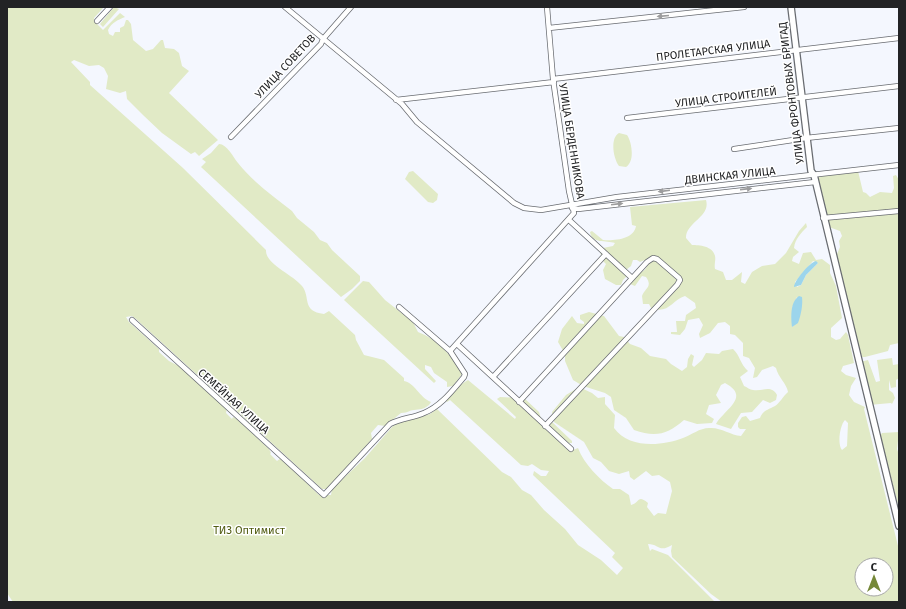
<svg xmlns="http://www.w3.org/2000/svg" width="906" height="609" viewBox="0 0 906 609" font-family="'Fira Sans',sans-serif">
  <rect width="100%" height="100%" fill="#f4f7fe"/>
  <path fill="#e1eac6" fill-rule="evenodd" d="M7 7H104L94 18 95 22 103 30 120 13 125 17C118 20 112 22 108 30L109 34 113 36 115 32H120V28L124 26 126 20H128L131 24 133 40 146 51 153 49 161 40H163L165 48 174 49 179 53 182 66 189 71 169 93 218 140 199 156 195 152 191 154 162 133 143 115 127 99 126 91 120 93 106 89 108 76 104 68 99 65 89 66 74 60 71 62 90 82V85L183 168 266 250C265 264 292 274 302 286 311 297 301 311 324 314L329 311 355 335 356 340 364 355 384 360 404 378V381C415 383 419 397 431 402L429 405C423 410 420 409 414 410 409 410 409 413 401 413L385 426 378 425 371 433 372 439 327 489H322L136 319 132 316 126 317 129 322 159 349V352L169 361 179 366 227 408 226 413 232 419 233 417 237 419 269 449 271 453 270 454 277 461 281 458 319 495H331L332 489 365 458 392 427 399 422 430 414 437 409 502 472 511 477 522 490 531 495 544 510 565 529 578 545 601 560 617 575 623 568 612 557 615 553 533 475 534 471 541 476H546L549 471 541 470 532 464 528 466 521 465 450 400 447 402 446 401 457 387 468 380 515 419 516 417 497 399 500 397 524 398 539 412 542 422 547 423 548 419 550 420 572 441V443H566L573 450 578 448C584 464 599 479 613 489H620L629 495 631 505C640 503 637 494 648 503L647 507 654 516 658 513 666 514 672 491 670 482 659 475 652 476 646 471 634 480 630 477 629 471 619 474 609 471 601 462 593 458 584 442 554 422 552 412 566 395 579 387 592 393 598 398 605 397V404L615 415 614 428C629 449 662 446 683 438 691 435 700 428 709 428 721 427 730 435 741 436L746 429H740L738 427V423L742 417 746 416 750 421 760 418C763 410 768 410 775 406 780 403 783 396 788 392 787 384 778 377 776 368L773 366 762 370 757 377 753 378 755 368 749 358 743 356V343L735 335 730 334V326L725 322 718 323 710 333 700 338 699 334 703 325 699 318 688 320 685 329 680 335 671 334V332H677L676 321H685L686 315 696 308 695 303 685 296C672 300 668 315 651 308L649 304H643L642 296C645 288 653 287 646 277L642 276 635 286 630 284 637 273C644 272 647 269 648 262L645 260 640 262 637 260H633L631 266 626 270 627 276 623 280 621 285H616L605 279 603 270 606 264 603 261 600 252 603 248 613 246 615 243C606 240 592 244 590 232L592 231 603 240C615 241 634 239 636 226L632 225 630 207 706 200C711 217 686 222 686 238L692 245C699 245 713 246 715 256 716 260 714 264 715 269L723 272 726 280H732L742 272 741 282 745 284 752 272 762 266 775 264 786 253 799 231 806 223 807 227C801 233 795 239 794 248L799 252 793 257 792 261 799 264 803 253 811 252 816 260 822 259 830 265V273L836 286 842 318 831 328V337L836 340 840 339 846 332 848 335 854 363 843 366 841 371 846 375 856 378 851 386 849 395 854 402 865 407 864 409 899 550V602H722L711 594 672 557 671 551 672 545C659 553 659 544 648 544L650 551 652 549 668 555 715 602H13L7 593ZM813 261 818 263 806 275 801 285 797 287 795 282ZM797 297 802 304C799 314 801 319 792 327V308ZM845 420 848 423 847 446 842 450C837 444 840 425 845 420ZM862 565H886V589H862Z
    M114 7 119 9 103 27 100 24Z
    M619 133 627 135C632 142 635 162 626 167L619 166C613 158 610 138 619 133Z
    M219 144C227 144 233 157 238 163 253 182 274 197 292 211L297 218 314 232 320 240 327 243 332 250 360 276V281L352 289 341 297 201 167 206 162 202 159 211 153Z
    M413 171 438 194 437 200 433 203 428 202 405 179 409 172Z
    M858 171 863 192 866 193 870 197 880 192 892 193 894 188 893 176 896 175 899 180V343L890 345 888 351 865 357H862L834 261 840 247 839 241 842 236 840 231 826 226 816 177Z
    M363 281 369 282 385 300 413 322 418 332C437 339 452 355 462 374L453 386 447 387V382L434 373 431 367 425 365V369L436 381 434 383 344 300Z
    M589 312 604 316 619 336 624 337 630 344 641 348 650 356 666 359 671 364 682 371 687 367 688 359 691 354 694 356 692 365 694 367 702 360 706 353 719 354 722 351 733 349C740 355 740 364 748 371L740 377 744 386C747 387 750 390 753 390 762 392 771 384 777 395L776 400 770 403 763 400 752 412 741 413 731 429 716 424C725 409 751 397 725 383L721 385 716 395 721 403 709 405 706 414 714 419 712 423 697 424 684 420C668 434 656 438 634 430L626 418 614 410 611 397 605 393 583 386 573 380 565 361V354L558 342 562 329 572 316 577 323 584 324V322L580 319V315Z
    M892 358 893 365 899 364V378L896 380V387L891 388 889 380V390L893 393 895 398 892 404 891 403 869 405 860 362 868 360 876 382 880 381 877 360Z
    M899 432 897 449 899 455V508L880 436 882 433Z"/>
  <path fill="#9cd5ec" d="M816 261 818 263 806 275 801 285 794 287C794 281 810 262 816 261Z
    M799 296 802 297C803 305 801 315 798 323L792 327C791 317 790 302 799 296Z"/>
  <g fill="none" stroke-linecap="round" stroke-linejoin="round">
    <g stroke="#696c71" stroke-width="6">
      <path id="minor" d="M285 7 402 104 417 122 514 203 524 208 541 210 617 197 899 165
        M97 21 110 7
        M549 28 744 7
        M553 79 899 38
        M396 100 554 82
        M627 118 899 86
        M231 137 321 44 323 39 351 7
        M734 149 806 138 899 128
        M572 208 578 209 815 182
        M823 218 899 211
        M569 220 632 278
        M132 320 324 495 390 424C401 418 413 418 424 413 441 406 452 391 464 377L465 374 450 351 399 307
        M458 345 571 449
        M450 351 574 213 569 191 553 79 547 7
        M493 377 606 254
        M519 402 647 262 653 258 657 259 679 278 680 280 677 285 545 426"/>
    </g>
    <g stroke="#696c71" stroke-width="8">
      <path id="major" d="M791 7 811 171 814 175 899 526"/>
    </g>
    <use href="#minor" stroke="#fff" stroke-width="4.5"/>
    <use href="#major" stroke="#fff" stroke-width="5.5"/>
  </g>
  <defs><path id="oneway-solid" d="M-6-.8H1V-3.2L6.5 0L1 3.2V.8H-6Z"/></defs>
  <g fill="#9c9c9d">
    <use href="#oneway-solid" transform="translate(663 16) rotate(175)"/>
    <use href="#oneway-solid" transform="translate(746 189) rotate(-6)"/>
    <use href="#oneway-solid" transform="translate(664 191) rotate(173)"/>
    <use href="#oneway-solid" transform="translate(617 204) rotate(-7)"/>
  </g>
  <g text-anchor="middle" stroke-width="3" stroke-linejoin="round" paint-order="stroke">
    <g font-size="11" fill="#222325" stroke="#fff">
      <text transform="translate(713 50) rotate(-7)" y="4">ПРОЛЕТАРСКАЯ УЛИЦА</text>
      <text transform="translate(285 66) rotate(-47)" y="4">УЛИЦА СОВЕТОВ</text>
      <text transform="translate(791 93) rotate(-97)" y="4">УЛИЦА ФРОНТОВЫХ БРИГАД</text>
      <text transform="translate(726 97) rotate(-7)" y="4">УЛИЦА СТРОИТЕЛЕЙ</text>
      <text transform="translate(572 141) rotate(81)" y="4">УЛИЦА БЕРДЕННИКОВА</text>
      <text transform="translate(730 175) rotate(-6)" y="4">ДВИНСКАЯ УЛИЦА</text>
      <text transform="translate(234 401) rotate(42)" y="4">СЕМЕЙНАЯ УЛИЦА</text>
    </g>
    <g font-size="11" fill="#525d13" stroke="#fff">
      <text x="249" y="534">ТИЗ Оптимист</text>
    </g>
  </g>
  <rect width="906" height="609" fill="none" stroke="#222325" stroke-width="16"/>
  <g transform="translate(874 577)"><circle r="19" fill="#ffffff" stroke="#a7a7a8"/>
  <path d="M0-3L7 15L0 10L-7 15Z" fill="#758838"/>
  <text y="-6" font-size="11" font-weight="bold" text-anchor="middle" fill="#222325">С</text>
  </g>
</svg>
